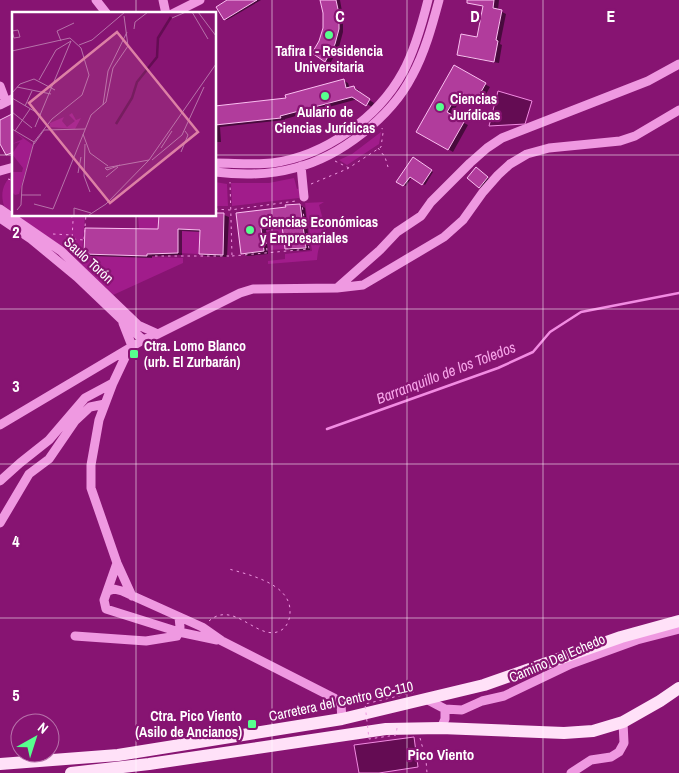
<svg xmlns="http://www.w3.org/2000/svg" width="679" height="773" viewBox="0 0 679 773" font-family="'Archivo Narrow',sans-serif">
  <rect width="100%" height="100%" fill="#871472"/>
  <path fill="#a11c8b" d="M381 132 379 144 347 165 339 160 352 154Z
    M14 174V213L4 206C0 193 3 182 14 174Z
    M294 178 297 189 300 188 299 198 232 206 231 183H269Z
    M215 182 227 184 228 206H215Z
    M324 202 319 205 328 238C319 243 318 249 317 260L268 264V261L285 259V254L312 251 305 203Z
    M16 215H85L82 255 183 258V263L113 295 70 254Z
    M138 215H158L157 250H152V256H148L147 248 139 229Z
    M282 226 285 249 271 250 269 232 262 233 261 228Z
    M178 229 200 231 199 254 178 253Z"/>
  <path fill="#640c53" stroke="#f28be2" d="M498 91 532 101 525 124 489 126Z
    M414 737 418 767 379 773H359L354 745Z"/>
  <path fill="#0007" d="M229 0H261L227 20 225 19Z
    M322 0H340L343 17V32L339 47 330 64 314 53 320 41 324 29 325 13Z
    M474 0H499L498 10 506 14 500 44 502 45 499 63 463 57 458 54 478 38 484 7 473 3Z
    M454 67 490 87 481 103 464 93 451 116 468 125 453 152 418 131Z
    M344 81 348 83 350 89 354 88 359 90 360 94 374 103 372 107 358 99 285 119V120L220 127 221 142H215V107L288 100Z
    M413 159 433 172 425 185 412 177 406 186 398 181Z
    M478 170 489 179 481 188 479 186Z
    M300 205 305 208 310 250 291 251 286 248 283 228 266 230 268 254 247 256 242 253 237 214 288 208 287 206Z
    M160 215H224L229 217 227 257 205 256 201 254V232L182 231V255L152 256V258L90 256 85 253 159 231Z"/>
  <g fill="none" stroke-linecap="round" stroke-linejoin="round">
    <path stroke="#f28be2" stroke-width="2.5" d="M327 429 498 368 533 352 550 332 581 312 679 293"/>
  </g>
  <path fill="#b13c9c" stroke="#fbbff1" d="M227 0H257L224 20 216 7Z
    M320 0H336L339 14V29L335 44 325 62 312 53 319 41 323 28V13Z
    M467 0H494L493 8 502 10 496 40 498 41 494 62 457 55 461 34 477 37 483 6 467 3Z
    M454 65 486 83 476 101 459 92 447 112 464 122 448 150 416 132Z
    M344 79 346 88 354 86 355 89 370 99 366 106 352 97 280 116 281 118 215 125V106L286 98 285 95Z
    M14 113V152L6 155 0 144V120Z
    M413 157 432 170 422 185 410 177 403 186 396 182Z
    M476 167 488 177 479 188 467 178Z
    M300 204 306 248 285 249 282 226 261 228 264 251 241 254 236 213 286 207 285 205Z
    M215 213H224L223 255 199 254 200 230 178 229V253L147 254V256L84 254 85 228 158 229 159 215H215Z"/>
  <g fill="none" stroke-linecap="round" stroke-linejoin="round">
    <path stroke="#ef99e1" stroke-width="1" stroke-dasharray="2.5 4" stroke-linecap="butt" d="M378 148 385 157 388 167
      M335 161 349 168
      M8 179 14 181
      M311 184 347 169 381 147 383 133 382 128
      M215 209 230 210 296 201
      M71 215 73 221 72 239 84 240
      M53 234 72 235
      M266 235 267 252
      M84 239 86 215
      M155 256H232L230 182
      M232 256 309 249 302 205
      M209 621C235 598 260 646 283 629 288 625 290 618 290 612 291 584 250 575 229 569
      M420 738 426 760 427 773"/>
    <path stroke="#ef99e1" stroke-width="9" d="M96 0 107 14
      M163 0 166 14
      M172 14 200 0
      M0 86 6 102
      M0 105 14 98
      M215 163C234 163 254 165 272 163 325 156 378 118 403 72 415 50 422 24 428 0
      M301 166 304 197
      M0 171 14 167
      M215 172C240 175 270 175 295 168 340 157 391 117 412 76 425 52 432 26 439 0
      M0 209 61 251 138 325 158 334
      M0 218 31 239 77 277 143 340
      M337 288 380 250 397 232 421 216 431 202 470 163 487 148 502 138 648 81 679 64
      M123 323 132 346
      M129 349 113 383 99 420 91 465V488L117 563 132 596
      M0 425 143 340 158 334 240 293 253 289 337 288 363 285 444 237 463 220 483 192 498 175 510 164 527 154 549 148 620 141 635 136 679 110
      M0 481 20 463 49 440 85 398 113 383
      M0 523 29 474 49 459 75 421 90 407 105 404
      M117 563 104 600 106 609 179 632 217 640
      M108 591 114 589 122 591 202 627 222 641 334 698 341 705 342 719
      M75 636 146 641 177 636 180 627 179 617
      M426 699 445 709V719L441 728
      M445 709 462 710 482 701 504 696 571 664 637 640 679 629
      M571 773 591 760 611 757 619 752 624 743 623 722"/>
    <path stroke="#ffe1f8" stroke-width="12" d="M0 764 118 755 342 719 484 685 621 637 679 621
      M71 773 149 764 386 729 441 728 564 733 593 731 623 722 660 701 679 688"/>
    <path stroke="#ef99e1" stroke-width="1" stroke-dasharray="2.5 4" stroke-linecap="butt" d="M397 728 396 735 369 739 365 704 415 692"/>
  </g>
  <path fill="none" stroke="#fff" stroke-width="1" stroke-opacity="0.55" d="M136 0V14M272 0V773M407 0V773M543 0V773M0 155H14M215 155H679M136 215V773M0 309H679M0 464H679M0 618H679"/>
  <g fill="#57ff8e" stroke="#871472" stroke-width="2">
    <circle cx="329" cy="35" r="5"/>
    <circle cx="325" cy="96" r="5"/>
    <circle cx="440" cy="107" r="5"/>
    <circle cx="250" cy="230" r="5"/>
    <rect x="129" y="349" width="10" height="10" rx="2.5"/>
    <rect x="247" y="719" width="10" height="10" rx="2.5"/>
  </g>
  <g text-anchor="middle" stroke-width="4.5" stroke-linejoin="round" paint-order="stroke">
    <g font-size="14" font-weight="bold" fill="#fff" stroke="#871472" text-anchor="start">
      <text x="329" y="56" text-anchor="middle">Tafira I - Residencia<tspan x="329" dy="16">Universitaria</tspan></text>
      <text x="450" y="104">Ciencias<tspan x="450" dy="16">Jurídicas</tspan></text>
      <text x="325" y="117" text-anchor="middle">Aulario de<tspan x="325" dy="16">Ciencias Jurídicas</tspan></text>
      <text x="260" y="227">Ciencias Económicas<tspan x="260" dy="16">y Empresariales</tspan></text>
      <text x="144" y="351">Ctra. Lomo Blanco<tspan x="144" dy="16">(urb. El Zurbarán)</tspan></text>
      <text x="242" y="721" text-anchor="end">Ctra. Pico Viento<tspan x="242" dy="16">(Asilo de Ancianos)</tspan></text>
    </g>
    <g font-size="14" fill="#fff" stroke="#871472">
      <text transform="translate(89 260) rotate(42)" y="5">Saulo Torón</text>
      <text transform="translate(557 658) rotate(-23)" y="5">Camino Del Echedo</text>
      <text transform="translate(341 701) rotate(-12)" y="5">Carretera del Centro GC-110</text>
    </g>
    <g font-size="15" font-style="italic" fill="#f7a4e9" stroke="#871472">
      <text transform="translate(446 373) rotate(-21)" y="5">Barranquillo de los Toledos</text>
    </g>
    <g font-size="15" font-weight="bold" fill="#fff" stroke="#871472">
      <text x="441" y="760">Pico Viento</text>
    </g>
  </g>
  <g transform="translate(12 12)">
    <rect width="204" height="204" fill="#871472"/>
    <path d="M60 101 64 108 69 106 63 117 38 115V111L52 105 50 109 55 115 63 109 57 103ZM0 118 21 133 7 182 3 183 0 180V160H10L11 156 0 142 8 130 0 132 11 127Z" fill="#a11c8b"/>
    <path fill="none" stroke="#640c53" stroke-width="2.5" d="M104 112 120 86 125 70 145 45 146 26 159 5"/>
    <path fill="none" stroke="#b772aa" stroke-width="1" d="M180 0 196 27M186 0 204 24M160 6 174 0M122 17 123 10 136 0M6 18 8 25 2 26 0 19ZM49 29 45 19 62 11M67 33 80 28 113 0M0 39 58 26 69 36 77 63 70 83 40 107 22 130 10 174 9 193 5 198M5 75 39 82M0 81 8 72 22 67 43 78M0 86 29 103M91 93 96 59 115 20M13 94 20 79M0 100 20 116M23 115 59 29 44 38 27 68M0 117 22 130M32 118 73 117M3 119 18 97M71 122 78 141 96 154M22 132 32 118M73 132 72 164 78 180M149 136 160 119M169 140 176 123 173 119M140 148 170 123 192 75M93 156 137 148M93 156 95 158 108 153M66 161 69 145M94 165 106 155M9 183H29M22 192 41 197 79 103 94 90 101 56 116 34 112 4M62 203V196L79 201M77 203 94 192 137 148 204 52"/>
    <path fill="#dd80a5" fill-opacity="0.15" stroke="#dd80a5" stroke-width="2.5" d="M105 20 186 120 98 191 17 91Z"/>
    <rect width="204" height="204" fill="none" stroke="#fff" stroke-width="2.5"/>
  </g>
  <g font-size="16" text-anchor="middle" font-weight="bold" fill="#fff" stroke="#871472" stroke-width="4.5" stroke-linejoin="round" paint-order="stroke">
    <text x="340" y="22">C</text>
    <text x="475" y="22">D</text>
    <text x="611" y="22">E</text>
    <text x="16" y="238">2</text>
    <text x="16" y="392">3</text>
    <text x="16" y="547">4</text>
    <text x="16" y="701">5</text>
  </g>
  <g transform="translate(35 738) rotate(39)"><circle r="24" fill="#871472" stroke="#b772aa"/>
  <path d="M0-4L9 19L0 12L-9 19Z" fill="#57ff8e"/>
  <text y="-8" font-size="14" font-weight="bold" text-anchor="middle" fill="#ffffff">N</text>
  </g>
</svg>
